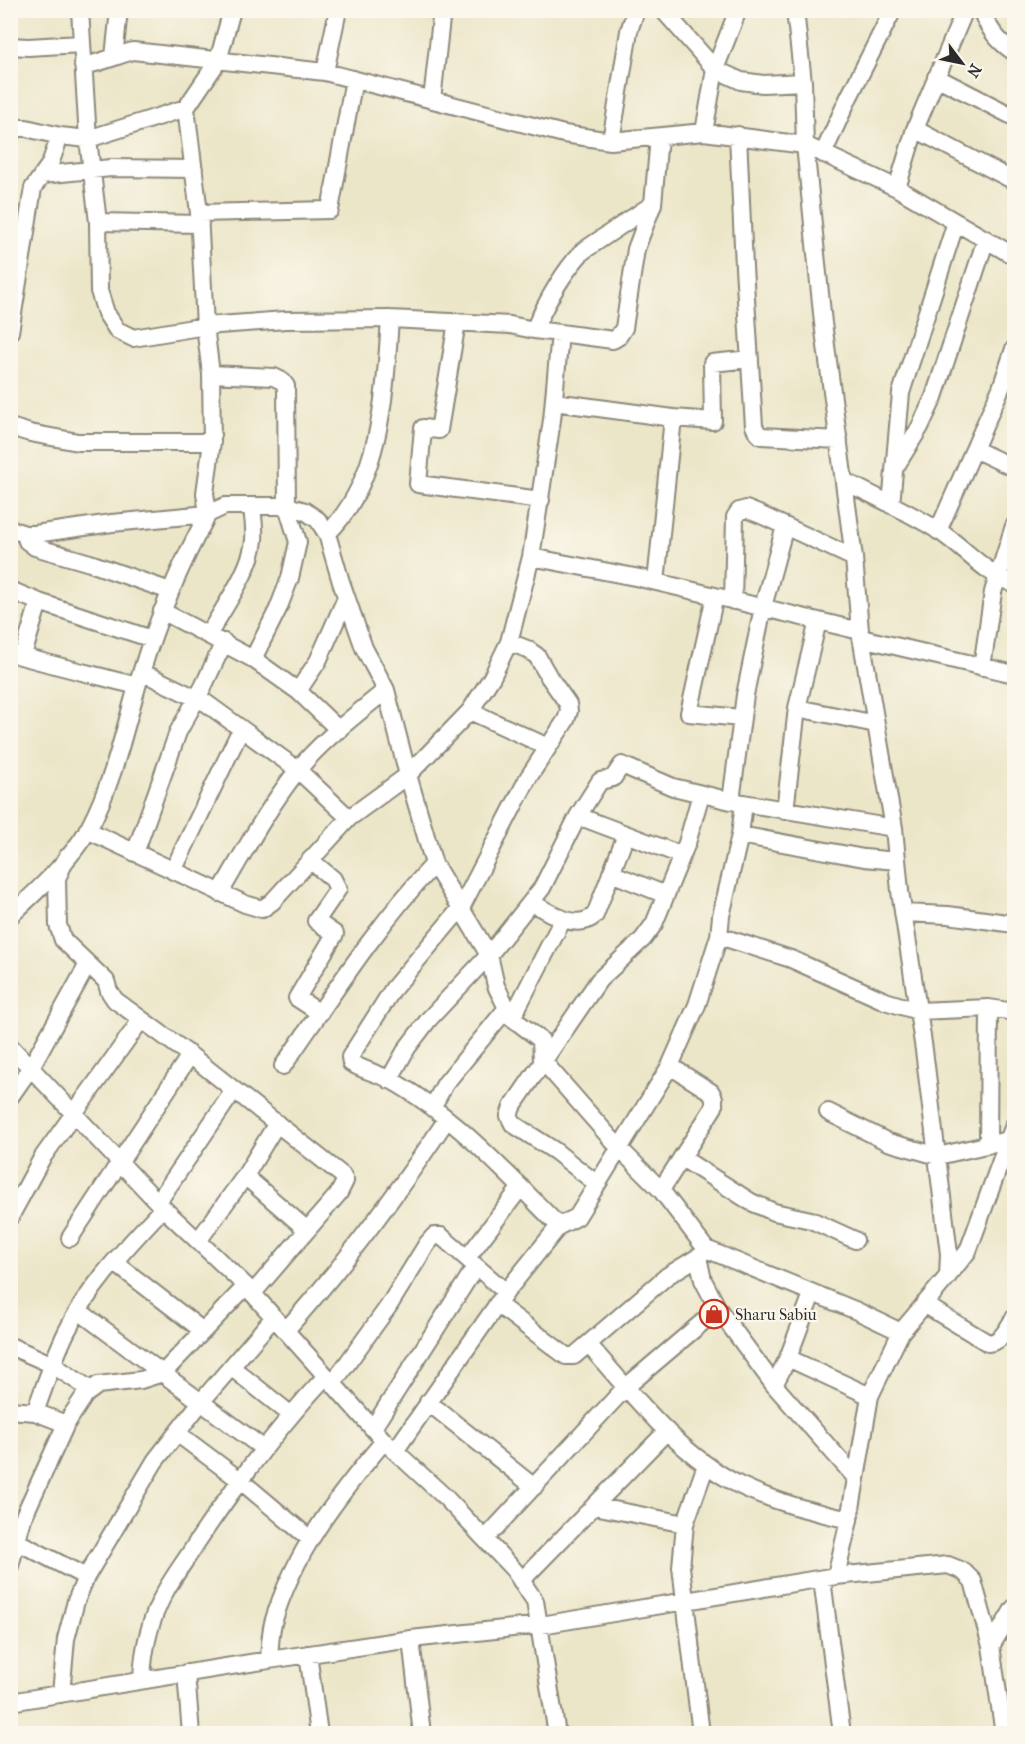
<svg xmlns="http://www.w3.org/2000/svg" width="1025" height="1744" viewBox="0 0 1025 1744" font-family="'IM FELL French Canon',serif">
  <rect width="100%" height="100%" fill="#fbf7ec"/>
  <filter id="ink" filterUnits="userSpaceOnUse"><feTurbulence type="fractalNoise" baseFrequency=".0167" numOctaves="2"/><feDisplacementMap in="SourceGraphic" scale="12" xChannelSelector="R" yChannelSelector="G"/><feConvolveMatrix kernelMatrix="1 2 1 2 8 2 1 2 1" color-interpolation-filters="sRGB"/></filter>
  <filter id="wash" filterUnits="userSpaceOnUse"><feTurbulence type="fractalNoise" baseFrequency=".008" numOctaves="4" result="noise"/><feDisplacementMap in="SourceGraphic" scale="24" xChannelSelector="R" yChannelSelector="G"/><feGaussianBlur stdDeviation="1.35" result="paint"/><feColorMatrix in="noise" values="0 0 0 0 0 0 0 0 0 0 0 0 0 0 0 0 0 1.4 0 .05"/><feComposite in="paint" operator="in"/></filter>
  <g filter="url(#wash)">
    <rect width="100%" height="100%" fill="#ece6c9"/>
  </g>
  <g filter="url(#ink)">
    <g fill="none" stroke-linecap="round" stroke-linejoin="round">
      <g stroke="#8c887a" stroke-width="20">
        <path id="minor" d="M80 10 88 139 98 222 99 291 106 313 117 330 133 338 205 326 286 320 390 319 510 325 534 330C546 303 562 273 583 251L653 204
          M232 10 218 61 186 108 199 213 205 326 211 374 212 442 205 493 208 514 225 506H287L305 511 318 520 327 534 341 582 364 648 386 690 408 775 434 864 489 955 496 986 512 1018 541 1040 542 1060 620 1149 661 1190 706 1249
          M663 10 715 69 741 81 763 84 803 82
          M795 10 803 82 805 145 823 323 854 558 860 631 894 828 900 891 924 1050 949 1254 948 1276 901 1332 870 1396 849 1520 836 1576
          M981 10C989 29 997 41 1014 52
          M10 46 28 47 81 44
          M114 57 119 10
          M83 66C100 63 116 56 133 51L325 72 564 134 611 141 704 132 805 145 897 188 1014 256
          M325 72 338 10
          M936 77 1014 117
          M432 100 442 10
          M10 128H26L60 136 88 139 186 108
          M915 129 1014 181
          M704 132 715 69 738 10
          M738 135 744 267 754 426 757 432 761 436 839 440
          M611 141 629 31 636 10
          M823 154 848 99 893 10
          M42 175 111 168 194 169
          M897 188 915 129 965 10
          M199 213 330 210 354 79
          M98 222 200 224
          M457 322 439 430 423 428 418 484 541 500
          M10 332 33 188 50 164 60 136
          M560 333 613 340 618 337 624 328 636 249 653 204 659 137
          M211 374 274 377 282 381 286 386 287 506 298 542 290 578 278 609 253 659
          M554 402 673 418
          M10 427 30 433 78 442H212
          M974 449 1014 468
          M896 466 920 427 934 397 986 239
          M844 481C876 497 909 512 939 531 967 550 982 571 1014 584
          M891 505 901 393 956 222
          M10 529 25 534H35L112 523 208 514
          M938 531 1001 388 1014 349
          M25 534 27 541 35 547 90 563 170 591
          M327 534C382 480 385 391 390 319
          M531 557 640 578 860 631
          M656 582 673 418 713 421 712 363 750 359
          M10 590 39 602 152 639
          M715 596 689 713 741 718
          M733 601 735 517 739 511 746 509 761 515 854 558
          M162 611 253 659 298 691 339 730
          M209 634C223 608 252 569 254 540 255 529 253 518 252 507
          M861 638 1014 674
          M509 642 527 649 537 656 549 677 568 704 569 711 566 720 528 778 461 908 393 989 350 1057 351 1063C363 1070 376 1073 389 1079 453 1114 508 1175 559 1226
          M10 653C52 665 95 675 137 686
          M23 655 39 602
          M982 667 993 592 1014 526
          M141 674 152 677 206 703 298 770 349 818
          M298 691 318 661 346 598
          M797 708 876 724
          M470 711 548 747
          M731 801 745 695 763 607 785 526
          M785 811 797 708 818 621
          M578 816 681 855
          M87 830 245 904 262 909 272 902 349 818 408 775 470 711 492 677 509 642 531 557 552 420 560 333 534 330
          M740 835 864 858 897 861
          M135 853 178 732 203 687 224 642
          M67 857 57 878 58 925 63 940 106 981 109 991 115 1000 190 1055 342 1175 345 1181 339 1193 253 1293
          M310 860 333 879 338 889 316 921 335 934 297 998 320 1013
          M173 871 241 729
          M611 873 666 895
          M220 893C244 852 267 809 297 771 322 740 356 715 386 690
          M532 903C551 913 576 932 595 915L626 835
          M903 913 948 915 1014 924
          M10 916C37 891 71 860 89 828 115 779 125 726 141 673 158 617 180 565 208 514
          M719 936 791 959 885 1001 918 1011 989 1008 1014 1012
          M512 1018 563 919
          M10 1046 163 1208 246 1286 384 1441 445 1497 514 1570 535 1601 557 1734
          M283 1066C331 997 376 926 434 864
          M389 1080 407 1048 429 1019 489 955 542 888 578 816 600 781 613 778 622 765 673 787 731 801 894 828
          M10 1097 31 1067 88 964
          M432 1108 445 1084 507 1008
          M828 1112 888 1142 938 1156 1008 1140
          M988 1145 989 1008
          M682 1158 751 1202 774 1212 811 1220 855 1240
          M245 1176 307 1230
          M597 1184 555 1151 513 1124 509 1116 512 1107 599 980 643 939 654 924 687 843 701 794
          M661 1190 714 1107V1098L711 1092 670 1066
          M158 1202 234 1090
          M10 1217 42 1158 141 1020
          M70 1238 190 1055
          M198 1241 245 1176 277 1123
          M467 1258 521 1187
          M114 1262 203 1331
          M948 1276 968 1251 1014 1125
          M497 1304 566 1356H574L667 1276 698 1257
          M924 1304 988 1343C1002 1342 1007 1329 1014 1318
          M79 1311 264 1449
          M286 1330C346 1263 397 1194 447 1119
          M588 1344C633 1395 678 1454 739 1485 774 1502 812 1511 849 1520
          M10 1346 53 1365 91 1390
          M788 1358 870 1396
          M231 1367 290 1414
          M333 1383 388 1307 427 1244 434 1236H441L506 1292
          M774 1385 788 1358 812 1294
          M428 1402 534 1487
          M10 1410 35 1412 66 1424
          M35 1412C45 1385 54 1357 67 1331 90 1284 128 1246 163 1208
          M373 1428 476 1266
          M177 1433 241 1481 310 1539
          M395 1451 506 1292 559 1226 577 1217 670 1066 697 1005 719 936 721 916 740 835 744 803
          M856 1478 774 1385 718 1309 703 1280 698 1257 706 1249 857 1311 901 1332
          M594 1506 685 1524
          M485 1539 626 1387 718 1309
          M16 1541 86 1577
          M10 1566 23 1518 66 1424 85 1395 98 1385 141 1380 163 1373 246 1286
          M822 1579 842 1734
          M521 1581 667 1431
          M411 1639 422 1734
          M991 1646 1014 1608
          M308 1654 319 1734
          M269 1660C270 1648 270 1634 273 1623 293 1553 338 1496 384 1441
          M186 1673 191 1734
          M142 1680C143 1650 150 1619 165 1592 174 1575 187 1559 197 1542 236 1484 278 1427 326 1376
          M61 1694 66 1639 76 1601 86 1577 155 1461 201 1402 274 1317
          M10 1702 269 1660 411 1639 541 1625 836 1576 948 1565 963 1571 973 1581 991 1646 1004 1734
          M701 1734 681 1567 685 1524 706 1465"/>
      </g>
      <use href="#minor" stroke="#fff" stroke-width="16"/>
    </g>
  </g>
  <defs>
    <g id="shop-ring" transform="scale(1.5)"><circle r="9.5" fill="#fbf7ec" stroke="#c8321e" stroke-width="1.5"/><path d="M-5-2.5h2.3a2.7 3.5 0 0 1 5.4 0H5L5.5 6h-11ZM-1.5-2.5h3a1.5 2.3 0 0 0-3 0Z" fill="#c8321e"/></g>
  </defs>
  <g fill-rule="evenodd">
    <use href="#shop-ring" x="714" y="1314"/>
  </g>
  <g text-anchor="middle" stroke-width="4.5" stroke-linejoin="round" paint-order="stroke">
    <g font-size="16" fill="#2b2b2b" stroke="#fbf7ec" text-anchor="start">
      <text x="735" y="1320">Sharu Sabiu</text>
    </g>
  </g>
  <rect width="1025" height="1744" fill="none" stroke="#fbf7ec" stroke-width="36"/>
  <g transform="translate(962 63) rotate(122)" stroke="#fbf7ec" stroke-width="4.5" paint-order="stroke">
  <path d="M0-4.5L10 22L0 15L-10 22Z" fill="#2b2b2b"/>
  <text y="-9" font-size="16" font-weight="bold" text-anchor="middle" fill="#2b2b2b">N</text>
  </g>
</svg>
